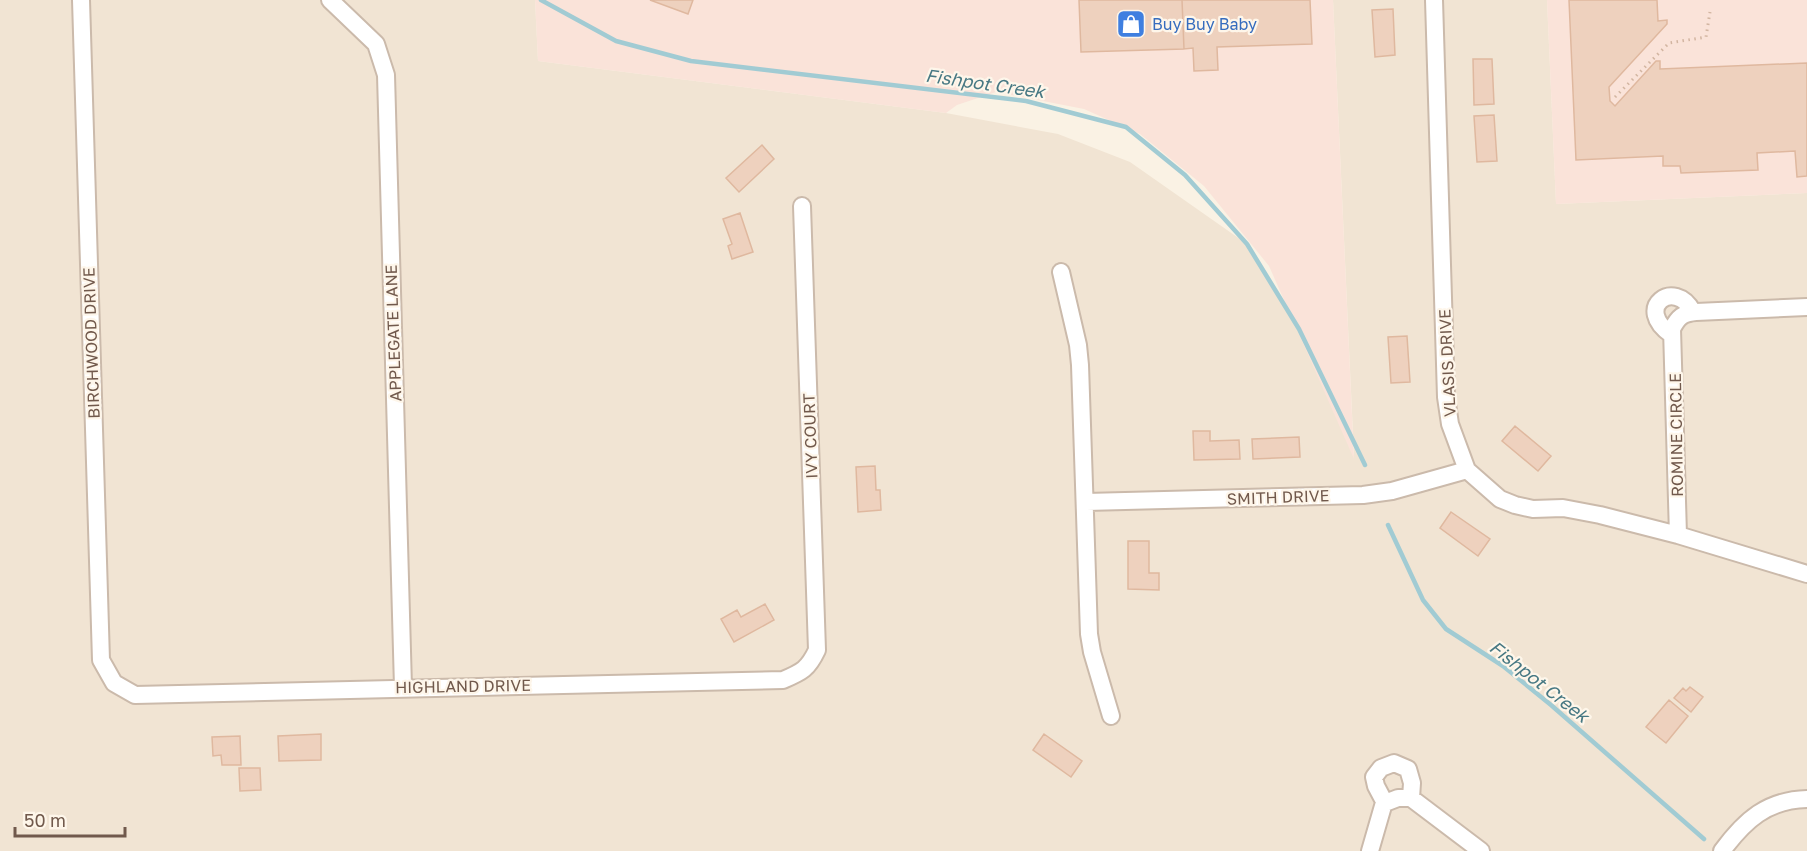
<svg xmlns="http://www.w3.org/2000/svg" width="1807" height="851" viewBox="0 0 1807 851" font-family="'Golos Text',sans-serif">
  <rect width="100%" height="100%" fill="#faf2e4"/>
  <path fill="#f1e4d3" d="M0 0H535L538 61 946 113 1058 134 1130 162 1247 244 1299 329 1354 456 1333 0H1547L1556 204 1807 193V851H0Z"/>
  <path fill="#fae3d9" d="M535 0H1333L1354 459 1269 266 1204 186 1140 134 1084 109 996 92 957 105 946 113 538 61Z
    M1547 0H1807V193L1556 204Z"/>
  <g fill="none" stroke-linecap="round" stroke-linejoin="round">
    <path stroke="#a1cbd3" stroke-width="4.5" d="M541 0 616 41 691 61 1026 101 1126 127 1185 175 1247 244 1299 329 1365 465
      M1388 525 1423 600 1446 629 1503 666 1551 705 1704 839"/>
  </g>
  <path fill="#eed1be" stroke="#dfb89f" stroke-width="1.5" d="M650 0H693L688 14Z
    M1079 0H1182L1184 49 1081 52Z
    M1182 0H1310L1312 44 1217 47 1218 70 1194 71 1193 48 1184 49Z
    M1569 0H1657L1658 21 1667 20V24L1609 87 1610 101 1615 106 1656 61H1660V69L1807 63V176L1797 177 1795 151 1757 153 1758 170 1681 173 1680 166H1663V156L1576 160Z
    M1393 9 1395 55 1375 57 1372 10Z
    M1473 59H1492L1494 104 1474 105Z
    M1494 115 1497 161 1477 162 1474 116Z
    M762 145 774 159 739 192 726 178Z
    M740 213 753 252 732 259 728 246 732 244 723 219Z
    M1407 336 1410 382 1391 383 1388 337Z
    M1515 426 1551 456 1538 471 1502 441Z
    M1193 431H1210V441L1239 440 1240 459 1194 460Z
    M1299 437 1300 457 1253 459 1252 439Z
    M875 466 876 490H880L881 510 858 512 856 467Z
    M1451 512 1490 539 1478 556 1440 528Z
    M1128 541H1149V573H1159V590L1128 589Z
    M765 604 774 620 734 642 721 619 737 610 741 617Z
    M1690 687 1703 697 1691 712 1674 698 1683 688 1686 691Z
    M1669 700 1688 716 1666 743 1646 727Z
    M321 734V760L279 761 278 736Z
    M1044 734 1082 761 1071 777 1033 750Z
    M240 736 241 765H222L221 755 213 756 212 737Z
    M239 768H260L261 790 240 791Z"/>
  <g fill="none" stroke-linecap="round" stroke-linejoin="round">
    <g stroke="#cbbaab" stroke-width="20">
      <path id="minor" d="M81 0 101 660 114 683 135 695 783 680C802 672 808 669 817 650L802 206
        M330 0 376 44 386 75 403 687
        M1434 0 1446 397 1450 424 1467 470 1500 499 1515 505 1533 509 1563 508 1600 515 1678 535 1807 574
        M1061 272 1078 345 1080 365 1089 634 1092 652 1111 716
        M1672 335C1632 308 1675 277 1693 312
        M1086 502 1363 495 1392 491 1467 470
        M1678 535 1672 329C1678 317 1683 313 1696 312L1807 307
        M1385 803 1398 798H1411L1481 851
        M1385 803 1376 786 1374 777 1381 768 1394 763 1408 769 1412 783 1411 798
        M1370 851 1383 806 1385 803
        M1722 851C1745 820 1767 800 1807 799"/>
    </g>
    <path stroke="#d2b5a1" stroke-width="3" stroke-dasharray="1.5 4.5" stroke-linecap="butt" d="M1615 97 1669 43 1706 37 1710 12"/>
    <use href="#minor" stroke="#fff" stroke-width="16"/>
  </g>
  <defs>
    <g id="shop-square" transform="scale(1.5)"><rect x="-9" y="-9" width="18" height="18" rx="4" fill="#3f7fe0" stroke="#fef6ea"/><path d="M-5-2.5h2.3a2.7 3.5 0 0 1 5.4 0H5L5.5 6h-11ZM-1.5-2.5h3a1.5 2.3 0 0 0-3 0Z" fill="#fff"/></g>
  </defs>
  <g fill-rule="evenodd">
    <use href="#shop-square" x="1131" y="24"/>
  </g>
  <g text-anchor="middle" stroke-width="4.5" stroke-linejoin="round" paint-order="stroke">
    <g font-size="16" fill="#366cbe" stroke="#fef6ea" text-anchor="start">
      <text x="1152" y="30">Buy Buy Baby</text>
    </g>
    <g font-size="16" fill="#71594c" stroke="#fef6ea">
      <text transform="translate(393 333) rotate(-92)" y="6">APPLEGATE LANE</text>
      <text transform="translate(91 343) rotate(-92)" y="6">BIRCHWOOD DRIVE</text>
      <text transform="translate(1447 363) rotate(-93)" y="6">VLASIS DRIVE</text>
      <text transform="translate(1676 435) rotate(-91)" y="6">ROMINE CIRCLE</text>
      <text transform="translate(810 436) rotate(-92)" y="6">IVY COURT</text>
      <text transform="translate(1278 497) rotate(-2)" y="6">SMITH DRIVE</text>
      <text transform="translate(463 686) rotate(-1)" y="6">HIGHLAND DRIVE</text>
    </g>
    <g font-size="18" font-style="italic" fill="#477883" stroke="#fef6ea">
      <text transform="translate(985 84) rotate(8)" y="6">Fishpot Creek</text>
      <text transform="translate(1539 682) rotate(38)" y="6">Fishpot Creek</text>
    </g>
  </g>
  <path d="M15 827v9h110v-9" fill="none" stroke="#71594c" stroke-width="3"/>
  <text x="24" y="827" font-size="18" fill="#71594c" stroke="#fef6ea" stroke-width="4.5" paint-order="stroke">50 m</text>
</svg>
